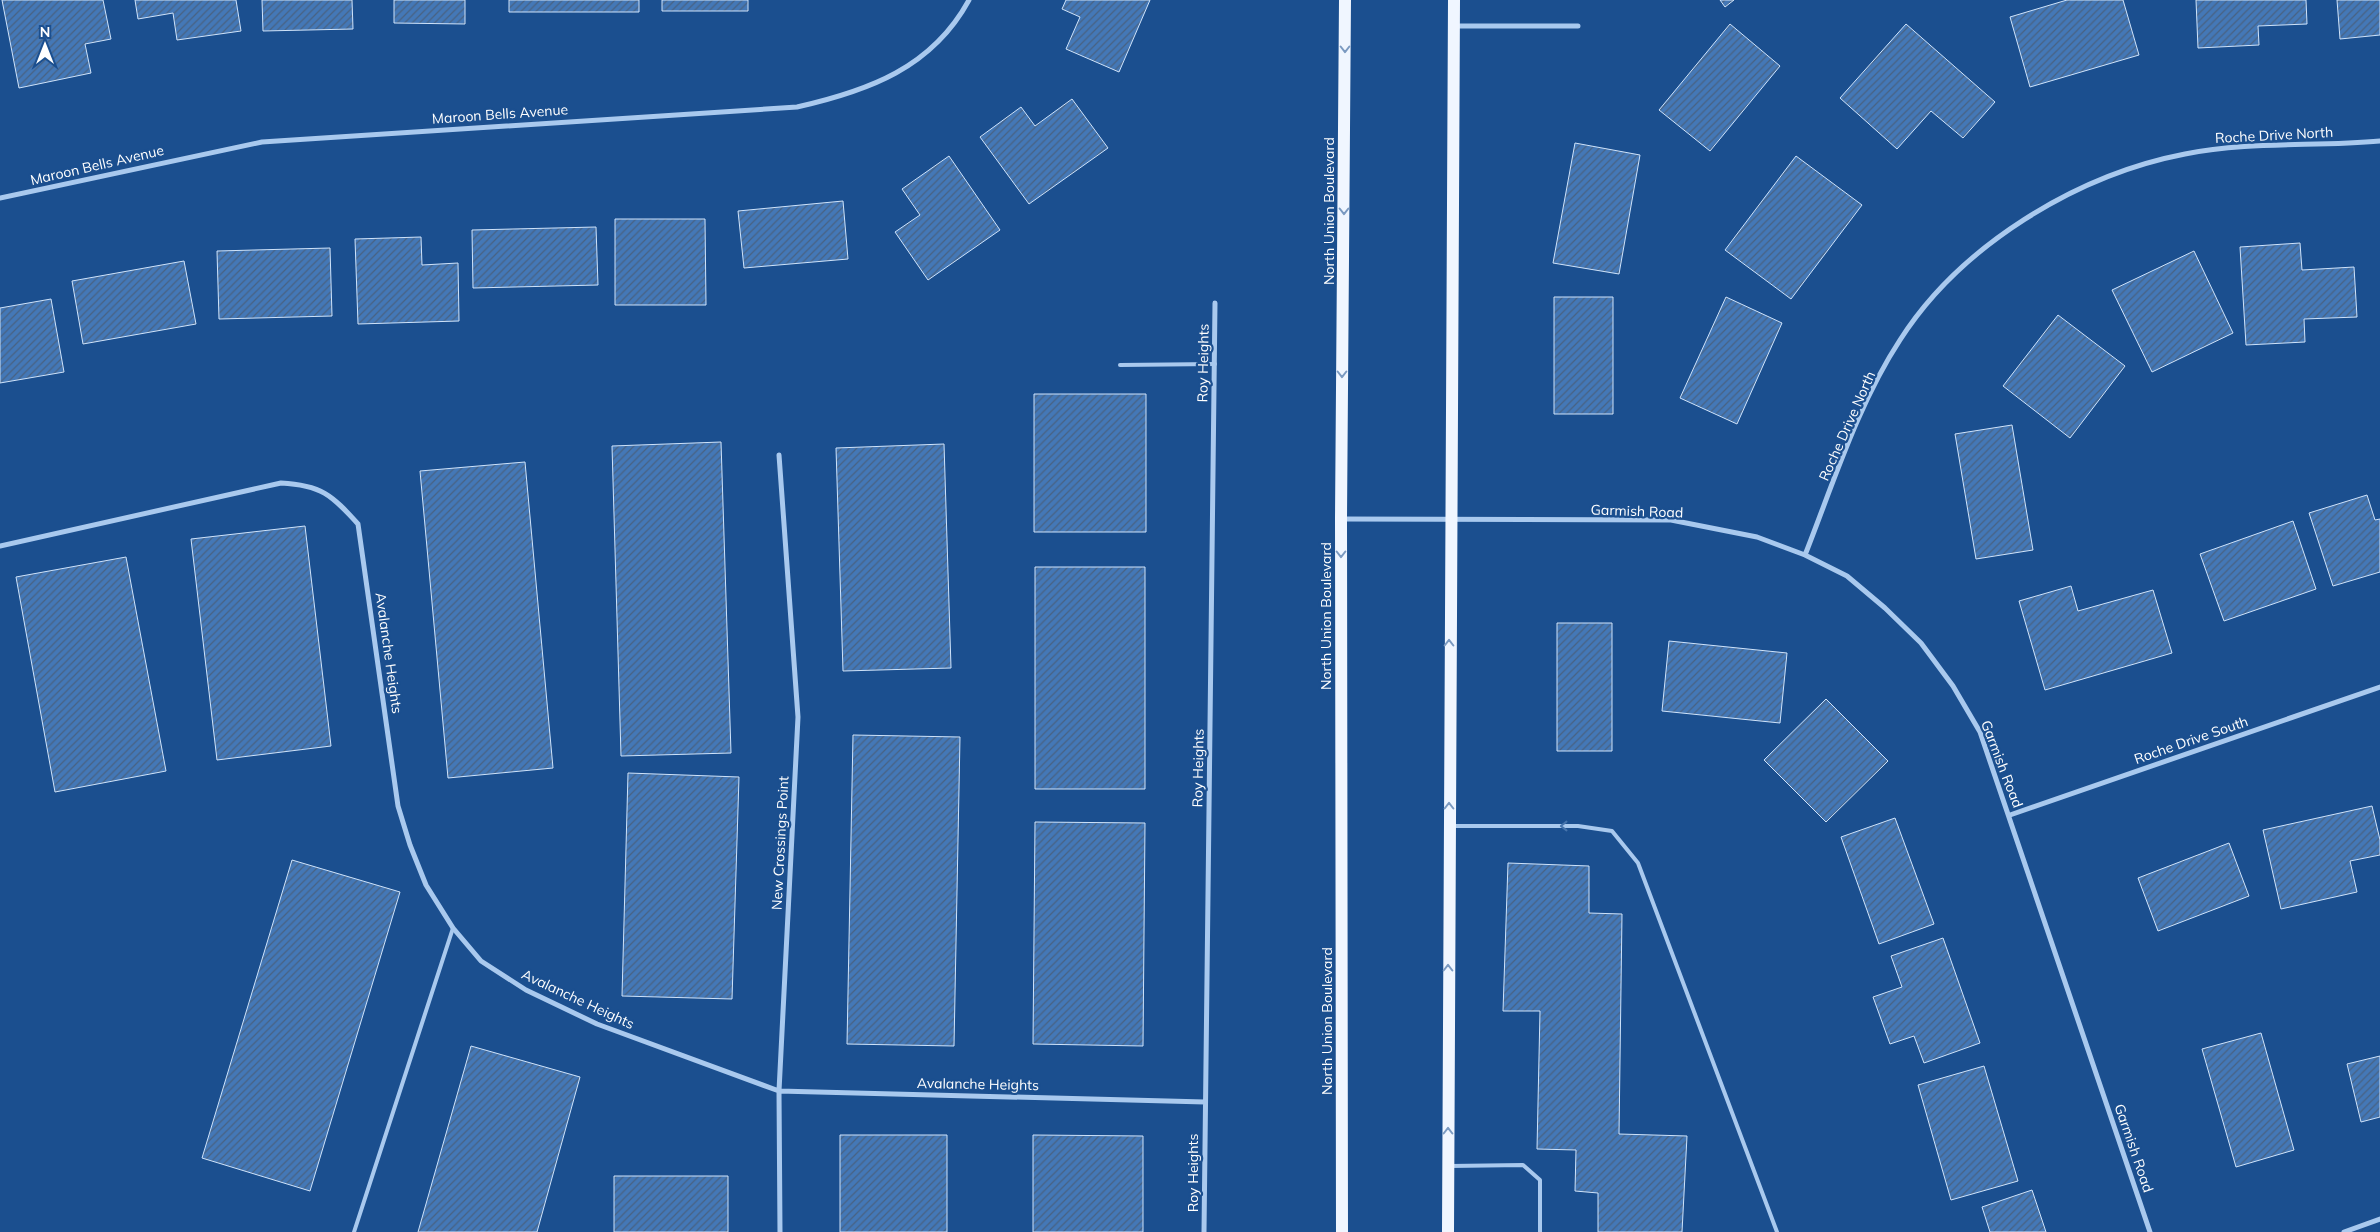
<svg xmlns="http://www.w3.org/2000/svg" width="2380" height="1232" viewBox="0 0 2380 1232" font-family="Mulish,sans-serif">
  <defs>
    <pattern id="building-hatch" width="6" height="6" patternUnits="userSpaceOnUse" patternTransform="scale(1.25)"><rect width="6" height="6" fill="#4478b7"/><path d="M-1 1l2-2M0 6l6-6M5 7l2-2" fill="none" stroke="#486282"/></pattern>
  </defs>
  <rect width="100%" height="100%" fill="#1b4f8f"/>
  <path fill="url(#building-hatch)" stroke="#cfe3fa" d="M2 0H103L111 39 85 44 91 73 19 88Z
    M135 0H236L241 31 177 40 173 13 138 19Z
    M262 0H352L353 29 263 31Z
    M394 0H465V24L394 23Z
    M509 0H639V12H509Z
    M662 0H748V11H662Z
    M1066 0H1150L1119 72 1066 49 1080 17 1062 9Z
    M1720 0H1734L1725 7Z
    M2067 0H2123L2139 55 2030 87 2010 17Z
    M2196 0H2306L2307 24 2258 26 2259 45 2198 48Z
    M2337 0H2380V35L2340 39Z
    M1730 24 1780 66 1710 151 1659 110Z
    M1906 24 1995 102 1963 138 1931 111 1897 149 1840 98Z
    M1072 99 1108 148 1029 204 980 137 1021 107 1035 126Z
    M1575 143 1640 155 1619 274 1553 263Z
    M949 156 1000 230 928 280 895 232 920 215 902 189Z
    M1796 156 1862 205 1791 299 1725 250Z
    M843 201 848 259 744 268 738 211Z
    M615 219H705L706 305H615Z
    M596 227 598 285 473 288 472 230Z
    M421 237 422 265 458 263 459 321 358 324 355 239Z
    M2300 243 2302 270 2354 267 2357 317 2304 319 2305 342 2246 345 2240 247Z
    M330 248 332 316 219 319 217 251Z
    M2194 251 2233 333 2152 372 2112 290Z
    M184 261 196 324 83 344 72 281Z
    M1554 297H1613V414H1554Z
    M1726 297 1782 323 1737 424 1680 398Z
    M51 299 64 372 0 383V308Z
    M2058 315 2125 366 2070 438 2003 386Z
    M1034 394H1146V532H1034Z
    M2012 425 2033 550 1976 559 1955 434Z
    M721 442 731 753 621 756 612 446Z
    M944 444 951 668 843 671 836 448Z
    M525 462 553 768 448 778 420 471Z
    M2367 495 2375 520 2380 519V572L2333 586 2309 513Z
    M2293 521 2316 589 2224 621 2200 554Z
    M305 526 331 746 217 760 191 539Z
    M126 557 166 771 55 792 16 577Z
    M1035 567H1145V789H1035Z
    M2071 586 2078 611 2153 590 2172 653 2045 690 2019 601Z
    M1557 623H1612V751H1557Z
    M1669 641 1787 653 1780 723 1662 711Z
    M1826 699 1888 761 1826 822 1764 760Z
    M853 735 960 737 954 1046 847 1044Z
    M628 773 739 777 732 999 622 996Z
    M2372 806 2380 840V855L2350 861 2357 892 2281 909 2263 830Z
    M1895 818 1934 924 1879 944 1841 837Z
    M1035 822 1145 823 1143 1046 1033 1044Z
    M2229 843 2249 896 2158 931 2138 878Z
    M292 860 400 892 310 1191 202 1158Z
    M1508 863 1589 866V913L1622 914 1619 1134 1687 1136 1682 1232H1598V1193L1575 1191 1576 1150 1537 1149 1540 1011H1503Z
    M1943 938 1980 1043 1924 1063 1914 1036 1890 1044 1873 997 1902 987 1891 956Z
    M2261 1033 2294 1150 2236 1167 2202 1049Z
    M471 1046 580 1077 537 1232H418Z
    M2380 1056V1117L2361 1122 2347 1064Z
    M1984 1066 2018 1181 1951 1200 1918 1085Z
    M840 1135H947V1232H840Z
    M1033 1135 1143 1136V1232H1033Z
    M614 1176H728V1232H614Z
    M2032 1190 2046 1232H1990L1982 1207Z"/>
  <g fill="none" stroke-linecap="round" stroke-linejoin="round">
    <path stroke="#a9c9ee" stroke-width="4" d="M1120 365 1215 364
      M1453 826H1578L1612 831 1638 863 1777 1232
      M1450 1166 1523 1165 1540 1180V1232
      M354 1232 453 928"/>
    <path stroke="#a9c9ee" stroke-width="5" d="M1455 26H1578
      M0 198 262 142 797 107C868 91 932 68 969 0
      M779 455 798 717 779 1091 780 1232
      M1342 519 1671 520 1757 537 1805 555 1847 576 1885 608 1921 643 1953 686 1980 732 2150 1232
      M0 546 281 483C321 485 332 495 358 524L398 806 410 845 426 885 453 928 481 961 526 990 597 1024 779 1091 1205 1102
      M1805 555C1833 484 1858 404 1900 340 1960 246 2076 175 2185 154 2249 141 2315 147 2380 141
      M2010 815 2380 687
      M1204 1232 1215 303
      M2344 1232 2380 1219"/>
    <path stroke="#f0f6ff" stroke-width="12" d="M1342 1232 1341 519 1345 0
      M1448 1232 1454 0"/>
  </g>
  <defs><path id="oneway-chevron" d="M-2-3.5L2.5 0L-2 3.5" fill="none" stroke-width="1.6" stroke-linecap="round" stroke-linejoin="round" transform="scale(1.25)"/></defs>
  <g stroke="#7b9ac1">
    <use href="#oneway-chevron" transform="translate(1345 49) rotate(90)"/>
    <use href="#oneway-chevron" transform="translate(1344 211) rotate(90)"/>
    <use href="#oneway-chevron" transform="translate(1342 374) rotate(90)"/>
    <use href="#oneway-chevron" transform="translate(1341 554) rotate(90)"/>
    <use href="#oneway-chevron" transform="translate(1449 643) rotate(-90)"/>
    <use href="#oneway-chevron" transform="translate(1449 806) rotate(-90)"/>
    <use href="#oneway-chevron" transform="translate(1448 968) rotate(-90)"/>
    <use href="#oneway-chevron" transform="translate(1448 1131) rotate(-90)"/>
  </g>
  <use stroke="#4674ac" href="#oneway-chevron" transform="translate(1564 826) rotate(180)"/>
  <g text-anchor="middle" stroke-width="4.5" stroke-linejoin="round" paint-order="stroke">
    <g font-size="14" fill="#fff" stroke="#1b4f8f">
      <text transform="translate(500 114) rotate(-4)" y="5">Maroon Bells Avenue</text>
      <text transform="translate(2274 135) rotate(-3)" y="5">Roche Drive North</text>
      <text transform="translate(97 165) rotate(-13)" y="5">Maroon Bells Avenue</text>
      <text transform="translate(1329 211) rotate(-90)" y="5">North Union Boulevard</text>
      <text transform="translate(1203 363) rotate(-89)" y="5">Roy Heights</text>
      <text transform="translate(1847 426) rotate(-66)" y="5">Roche Drive North</text>
      <text transform="translate(1637 511) rotate(2)" y="5">Garmish Road</text>
      <text transform="translate(1326 616) rotate(-90)" y="5">North Union Boulevard</text>
      <text transform="translate(389 653) rotate(82)" y="5">Avalanche Heights</text>
      <text transform="translate(2191 740) rotate(-19)" y="5">Roche Drive South</text>
      <text transform="translate(2002 764) rotate(69)" y="5">Garmish Road</text>
      <text transform="translate(1198 768) rotate(-89)" y="5">Roy Heights</text>
      <text transform="translate(780 843) rotate(-87)" y="5">New Crossings Point</text>
      <text transform="translate(578 999) rotate(25)" y="5">Avalanche Heights</text>
      <text transform="translate(1327 1021) rotate(-90)" y="5">North Union Boulevard</text>
      <text transform="translate(978 1084) rotate(1)" y="5">Avalanche Heights</text>
      <text transform="translate(2134 1148) rotate(71)" y="5">Garmish Road</text>
      <text transform="translate(1193 1173) rotate(-90)" y="5">Roy Heights</text>
    </g>
  </g>
  <g transform="translate(45 45)" stroke="#1b4f8f" stroke-width="4" paint-order="stroke">
  <path d="M0-4L9 19L0 12L-9 19Z" fill="#ffffff"/>
  <text y="-8" font-size="14" font-weight="bold" text-anchor="middle" fill="#ffffff">N</text>
  </g>
</svg>
